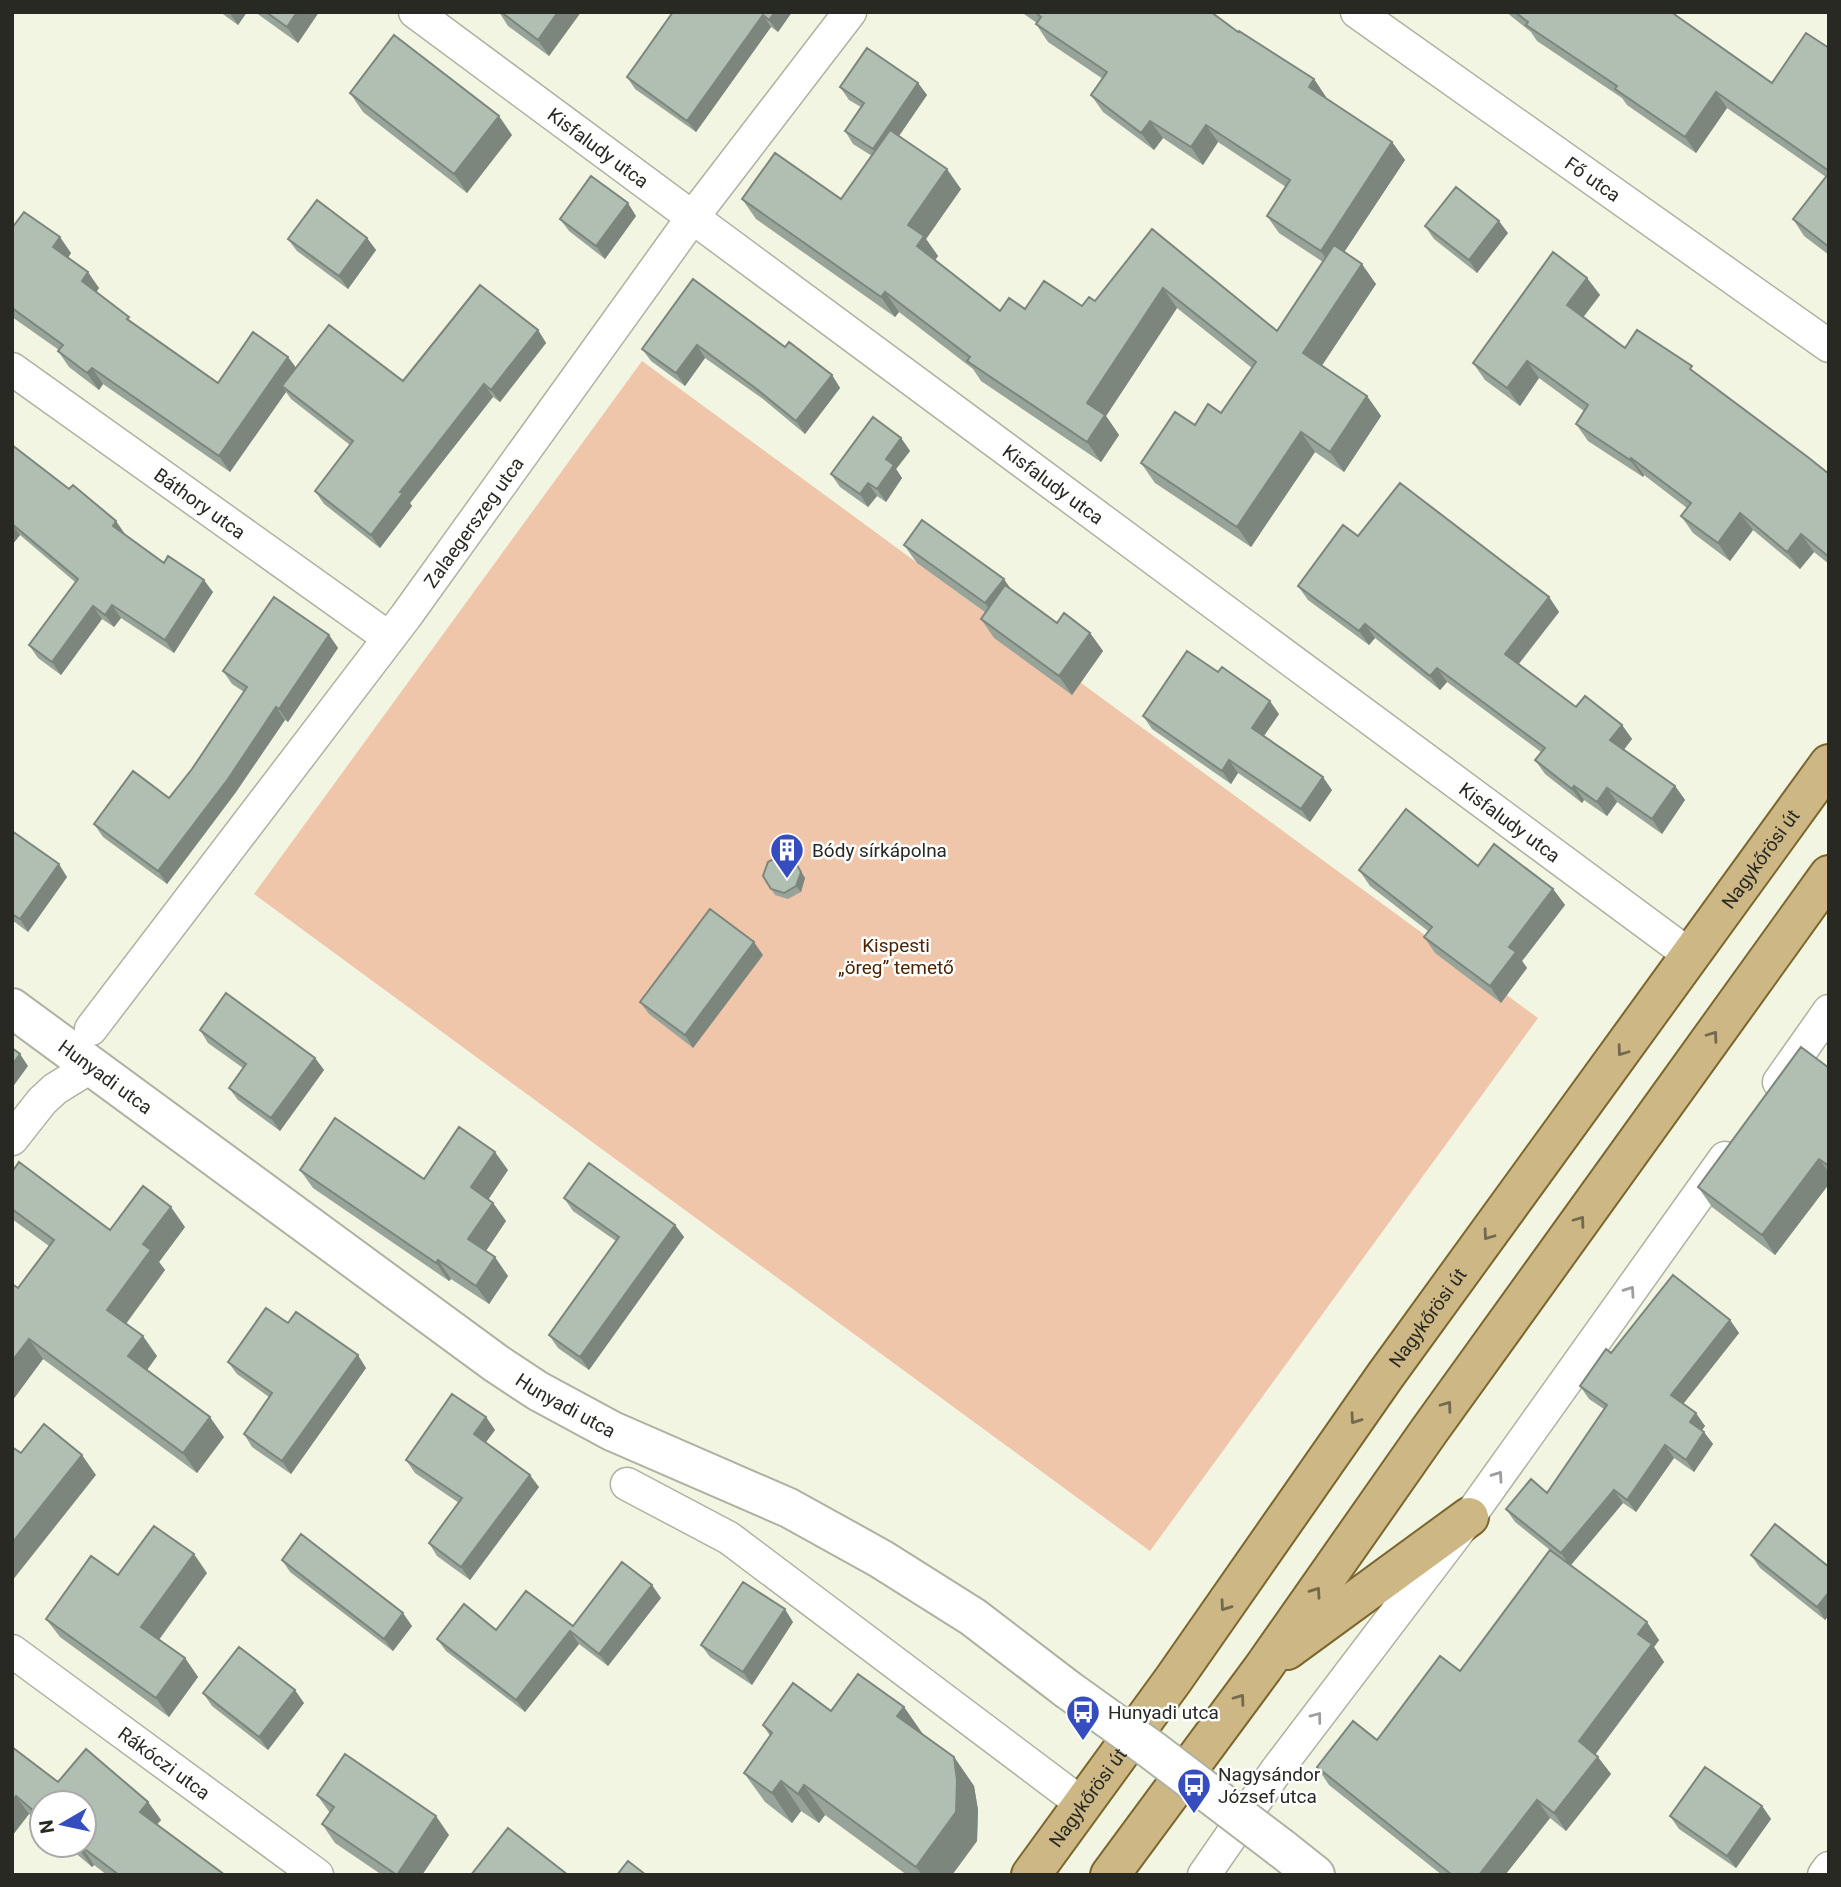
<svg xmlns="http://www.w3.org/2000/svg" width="1841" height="1887" viewBox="0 0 1841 1887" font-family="Roboto,sans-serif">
  <rect width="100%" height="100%" fill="#f1f5e2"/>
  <path fill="#f0c6aa" d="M642 361 1538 1018 1150 1551 254 894Z"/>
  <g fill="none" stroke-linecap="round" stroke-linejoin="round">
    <g stroke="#aeb2a1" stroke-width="35">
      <g id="minor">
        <path id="s1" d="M415 12 1691 956"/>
        <path id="s2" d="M1357 12 1829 346"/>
        <path id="s3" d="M12 369 389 638"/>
        <path id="s4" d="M91 1029 406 616 692 218 850 12"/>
        <path d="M1779 1082 1829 1011"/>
        <path d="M12 1139 42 1101 55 1089 92 1066"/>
        <path d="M627 1484 729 1538 1081 1803"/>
        <path id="s5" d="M12 1651 317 1875"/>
        <path d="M1204 1875 1276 1771 1469 1517 1725 1158"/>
        <path d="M1824 1875 1829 1868"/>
      </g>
    </g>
    <g stroke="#aeb2a1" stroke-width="42">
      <g id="tertiary">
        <path id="s6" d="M12 1008 497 1364 538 1391 612 1431 789 1508 881 1559 973 1617 1067 1689"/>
        <path d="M1281 1848 1315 1875"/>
      </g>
    </g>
    <g stroke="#7c662d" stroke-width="42">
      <g id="primary">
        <path d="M1287 1650 1469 1517"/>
        <path id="s7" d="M1031 1875 1173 1680 1385 1376 1829 764"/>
        <path d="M1110 1875 1263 1668 1429 1431 1829 875"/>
      </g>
    </g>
    <use href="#minor" stroke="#fff" stroke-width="32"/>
    <use href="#tertiary" stroke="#fff" stroke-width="38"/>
    <use href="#primary" stroke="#ccb785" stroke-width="38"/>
    <g stroke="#aeb2a1" stroke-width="42" stroke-linecap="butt">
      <path id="tertiary-bridge" d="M1067 1689 1152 1750 1281 1848"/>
    </g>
    <use href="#tertiary-bridge" stroke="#fff" stroke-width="38"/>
  </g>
  <path fill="#98a499" d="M220 12H247L238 25Z
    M255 12H319L298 43Z
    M499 12H581L549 56 508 26Z
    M673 12H792L778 32 771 27 696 132 635 89 627 77Z
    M1021 12H1211L1238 32 1314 79 1326 97 1325 98 1392 142 1405 160 1344 252 1376 284 1322 365 1367 396 1381 416 1344 472 1315 452 1251 547 1155 483 1141 463 1195 425 1221 413 1252 368 1177 308 1106 416 1119 435 1101 462 981 381 973 369 899 312 895 317 756 219 742 199H841L872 156 853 144 845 131 861 107 849 100 840 87 918 83 927 95 899 136 961 189 926 239 938 256 935 260 1000 311 1082 306 1095 301 1152 229 1277 331 1323 262 1279 233 1267 216 1286 187 1218 142 1203 165 1163 138 1154 150 1103 112 1091 95 1103 79 1048 42 1036 24 1037 23Z
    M1506 12H1671L1772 83 1829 48V255L1804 236 1793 219 1826 177 1727 108 1696 153 1627 105 1622 98 1537 41 1531 32Z
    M350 93 512 135 467 193 363 112Z
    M636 216 605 259 569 231 560 219Z
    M1425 226 1508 233 1477 273 1434 239Z
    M12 228 71 253 68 258 99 288 96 292 134 324 218 383 288 357 296 368 403 381 538 330 546 343 500 402 493 397 410 503 412 506 380 548 324 504 315 491 350 445 291 399 286 392 230 472 103 384 99 390 69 367 58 351 59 350 12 317Z
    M367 238 376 250 348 289 297 251 288 239Z
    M1587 278 1600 295 1583 317 1625 348 1698 375 1829 474V564L1814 552 1800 569 1753 530 1730 561 1693 533 1681 516 1687 508 1644 475 1643 477 1588 441 1576 424 1584 411 1539 378 1520 406 1485 380 1473 363Z
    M693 279 785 347 832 375 840 388 805 434 763 399 705 358 685 386 651 361 642 349Z
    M901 438 910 451 896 469 902 478 886 502 877 496 868 507 840 487 831 474Z
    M12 445 125 534 164 563 213 592 174 653 121 618 114 627 102 619 61 675 38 658 29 645 75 582 20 535 12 545Z
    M1358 536 1549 597 1559 612 1519 664 1576 707 1622 725 1632 739 1624 750 1675 786 1685 800 1662 834 1617 802 1607 816 1584 800 1582 803 1545 774 1535 760 1541 752 1447 682 1440 690 1375 638 1369 645 1308 600 1298 586Z
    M904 545 1012 590 1057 623 1090 633 1103 651 1072 695 994 638 981 619 986 613 917 563Z
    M329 635 338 648 288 722 285 720 236 792 167 884 103 837 94 824 169 798 192 769 244 692 232 684 223 671Z
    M1279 714 1264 736 1332 790 1310 822 1238 773 1231 784 1152 729 1143 716Z
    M12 831 67 877 28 932 12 920Z
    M794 860 805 878 801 892 788 899 775 895 771 889Z
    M1478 866 1553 889 1565 905 1522 961 1527 968 1501 1003 1435 953 1424 937 1428 931 1370 886 1359 870Z
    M763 955 693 1048 649 1014 640 1002Z
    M200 1030 315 1058 324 1070 280 1131 238 1100 229 1088 243 1068 208 1043Z
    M1829 1068V1184L1775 1255 1712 1207 1698 1187Z
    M300 1170 424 1179 508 1170 488 1199 493 1203 506 1221 486 1251 508 1276 489 1304 451 1279 449 1281 313 1188Z
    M12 1172 110 1230 185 1227 159 1262 165 1270 126 1324 157 1356 147 1370 224 1437 197 1473 43 1359 12 1401V1284L18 1288 49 1246 12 1219Z
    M564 1198 675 1225 684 1237 589 1370 558 1348 549 1335 616 1241 573 1211Z
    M1730 1320 1739 1333 1683 1404 1705 1426 1702 1430 1713 1444 1694 1472 1674 1458 1636 1512 1623 1503 1571 1565 1659 1640 1654 1647 1664 1662 1595 1754 1611 1774 1566 1831 1550 1818 1505 1875H1442L1329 1785 1317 1767 1377 1740 1460 1671 1550 1550 1515 1522 1506 1509 1547 1493 1604 1409 1589 1399 1580 1386 1611 1353Z
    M228 1362 366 1368 291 1474 252 1447 244 1434 269 1397 237 1374Z
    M486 1417 495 1430 486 1442 539 1487 470 1580 437 1556 429 1543 459 1503 415 1473 406 1460Z
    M1751 1555 1829 1567V1615L1825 1620 1760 1568Z
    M282 1560 412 1626 393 1651 290 1572Z
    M207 1573 159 1640 185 1658 198 1677 169 1717 60 1637 46 1619 118 1575Z
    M661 1598 608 1666 579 1644 525 1712 446 1651 437 1639 496 1630 573 1626Z
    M793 1622 752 1685 710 1657 701 1645Z
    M203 1693 304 1703 268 1750 212 1706Z
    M904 1707 923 1735 954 1757 974 1786 978 1810 977 1841 952 1875H907L825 1815 819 1823 801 1811 792 1823 765 1802 744 1773 770 1736 763 1725 831 1711Z
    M12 1747 58 1782 148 1802 161 1820 157 1824 225 1875H107L94 1865 92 1867 66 1845H84L42 1803V1825L29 1814 12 1836Z
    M317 1795 449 1835 422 1875H382L335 1843 322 1824 330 1813Z
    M1762 1806 1771 1819 1736 1868 1679 1829 1670 1816Z"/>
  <path fill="#7c867d" d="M229 12H247L238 25Z
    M297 12H319L298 43 287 27Z
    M558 12H581L549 56 538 40Z
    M775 12H792L778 32 769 20Z
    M763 15 771 27 696 132 687 121Z
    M1314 79 1326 97 1321 105 1309 87Z
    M918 83 927 95 881 162 873 149Z
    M1716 92 1727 108 1696 153 1685 137Z
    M499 116 512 135 467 193 454 174Z
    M1150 121 1163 138 1154 150 1141 133Z
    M1206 125 1218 142 1203 165 1191 147Z
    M1392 142 1405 160 1333 269 1321 251Z
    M947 169 961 189 926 239 938 256 931 266 917 246 908 225Z
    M628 203 636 216 605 259 596 246Z
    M1499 221 1508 233 1477 273 1469 260Z
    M60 237 71 253 64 263 53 247Z
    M367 238 376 250 348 289 339 276Z
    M1362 264 1376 284 1317 373 1303 353Z
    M88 272 99 288 93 297 82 281Z
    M1587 278 1600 295 1579 323 1567 305Z
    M1163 288 1177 308 1106 416 1119 435 1101 462 1087 442V403Z
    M885 292 899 312 895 317 881 297Z
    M538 330 546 343 500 402 491 390Z
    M697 345 705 358 685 386 676 373Z
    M288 357 300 373 282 386 286 392 230 472 219 456Z
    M1527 361 1539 378 1520 406 1507 388Z
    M92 368 103 384 99 390 87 373Z
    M832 375 840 388 805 434 796 421Z
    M484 384 493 397 410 503 412 506 380 548 371 535 400 492Z
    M1367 396 1381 416 1344 472 1330 452Z
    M1301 432 1315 452 1251 547 1237 527Z
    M901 438 910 451 896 469 902 478 886 502 877 489 886 459Z
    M1631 458 1644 475 1643 477 1630 460Z
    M868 483 877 496 868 507 860 494Z
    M1740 513 1753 530 1730 561 1718 543Z
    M116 521 125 534 121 538 113 526Z
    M12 524 20 535 12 545Z
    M1801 534 1814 552 1800 569 1787 552Z
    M1004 579 1017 598 998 622 985 603Z
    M204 580 213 592 174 653 165 640Z
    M1549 597 1559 612 1515 668 1505 654Z
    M112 605 121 618 114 627 105 615Z
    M93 606 102 619 61 675 52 662Z
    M1365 624 1375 638 1369 645 1359 631Z
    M1090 633 1103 651 1072 695 1059 676Z
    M329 635 338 648 288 722 279 709Z
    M1437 668 1447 682 1440 690 1430 676Z
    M1270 701 1279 714 1261 740 1252 728Z
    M276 707 285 720 236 792 167 884 158 871Z
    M1622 725 1632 739 1620 754 1610 740Z
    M1229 760 1238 773 1231 784 1222 771Z
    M1323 777 1332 790 1310 822 1301 809Z
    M1574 786 1584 800 1582 803 1572 789Z
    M1675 786 1685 800 1662 834 1652 819Z
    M1607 788 1617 802 1607 816 1597 802Z
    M794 860 805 878 801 892 796 886Z
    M59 864 67 877 28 932 20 919Z
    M1553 889 1565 905 1522 961 1527 968 1501 1003 1490 986 1509 947Z
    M754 942 763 955 693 1048 685 1035Z
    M20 1054 28 1066 12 1088V1065Z
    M315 1058 324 1070 280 1131 271 1118Z
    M495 1152 508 1170 484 1206 471 1187Z
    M1819 1159 1829 1172V1184L1775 1255 1762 1235Z
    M493 1203 506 1221 481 1258 468 1239Z
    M171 1207 185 1227 159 1262 165 1270 121 1330 107 1310 143 1244Z
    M675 1225 684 1237 589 1370 580 1357Z
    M495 1257 508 1276 489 1304 476 1286Z
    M438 1260 451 1279 449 1281 436 1263Z
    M1730 1320 1739 1333 1680 1408 1671 1395Z
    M143 1336 157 1356 142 1377 128 1356Z
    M29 1339 43 1359 12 1401V1361Z
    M358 1355 366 1368 291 1474 282 1461Z
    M1696 1413 1705 1426 1699 1434 1690 1422Z
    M210 1417 224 1437 197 1473 183 1453Z
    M486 1417 495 1430 483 1446 474 1434Z
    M1704 1432 1713 1444 1694 1472 1686 1460Z
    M1665 1445 1674 1458 1636 1512 1627 1500Z
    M82 1455 96 1475 12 1581V1543Z
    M530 1475 539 1487 470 1580 461 1567Z
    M1614 1490 1623 1503 1570 1566 1561 1553Z
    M194 1554 207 1573 154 1646 141 1627Z
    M652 1585 661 1598 608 1666 599 1654Z
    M1829 1592V1615L1825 1620 1817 1607Z
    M785 1609 793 1622 752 1685 743 1672Z
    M403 1613 412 1626 393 1651 384 1639Z
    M1647 1622 1659 1640 1654 1647 1664 1662 1592 1759 1579 1741 1638 1634Z
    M570 1631 579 1644 525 1712 516 1700Z
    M185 1658 198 1677 169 1717 156 1698Z
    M295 1690 304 1703 268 1750 259 1737Z
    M904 1707 925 1737 897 1716Z
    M954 1757 974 1786 978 1810 977 1841 952 1875H922L916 1867Z
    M1598 1757 1611 1774 1566 1831 1554 1813Z
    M781 1781 801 1811 792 1823 772 1793Z
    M804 1785 825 1815 819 1823 798 1794Z
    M16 1796 29 1814 12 1836V1801Z
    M1537 1800 1550 1818 1505 1875H1479Z
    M148 1802 161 1820 152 1830 140 1812Z
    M1762 1806 1771 1819 1736 1868 1727 1856Z
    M436 1816 449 1835 422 1875H397Z
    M82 1847 94 1865 92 1867 79 1849Z"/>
  <path fill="#b1bfb2" stroke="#7c867d" stroke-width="2" d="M266 12H297L287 27Z
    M501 12H558L538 40Z
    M673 12H775L769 20 763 15 687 121 627 77Z
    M1035 12H1211L1238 32 1239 31 1314 79 1309 87 1392 142 1321 251 1267 216 1290 180 1206 125 1191 147 1150 121 1141 133 1091 95 1107 72 1036 24 1041 17Z
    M1515 12H1671L1772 83 1806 33 1829 48V171L1716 92 1685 137 1615 89 1617 86 1526 25 1528 22Z
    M394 35 499 116 454 174 350 93Z
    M867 48 918 83 873 149 845 131 864 103 840 87Z
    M890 130 947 169 908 225 924 236 917 246 1000 311 1009 298 1025 309 1044 281 1082 306 1089 297 1095 301 1152 229 1277 331 1334 245 1362 264 1303 353 1367 396 1330 452 1301 432 1237 527 1141 463 1175 412 1195 425 1208 404 1221 413 1256 362 1163 288 1087 403 1105 415 1087 442 967 361 970 357 885 292 881 297 742 199 775 153 841 199Z
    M1829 173V247L1793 219Z
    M591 176 628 203 596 246 560 219Z
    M1456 187 1499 221 1469 260 1425 226Z
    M317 200 367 238 339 276 288 239Z
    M24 212 60 237 53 247 88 272 82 281 129 317 127 319 218 383 253 332 288 357 219 456 92 368 87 373 58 351 63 345 12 308V228Z
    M1553 252 1587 278 1567 305 1625 348 1637 330 1692 366 1690 369 1809 458 1829 474V557L1801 534 1787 552 1740 513 1718 543 1681 516 1691 503 1631 458 1630 460 1576 424 1588 405 1527 361 1507 388 1473 363Z
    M693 279 785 347 789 342 832 375 796 421 754 387 697 345 676 373 642 349Z
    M480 285 538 330 491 390 484 384 400 492 403 493 371 535 315 491 353 441 282 386 329 325 403 381Z
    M873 417 901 438 886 459 894 465 877 489 868 483 860 494 831 474Z
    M12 445 69 489 73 485 116 521 113 526 164 563 168 556 204 580 165 640 112 605 105 615 93 606 52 662 29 645 78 579 12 524Z
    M1400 483 1549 597 1505 654 1576 707 1585 696 1622 725 1610 740 1675 786 1652 819 1607 788 1597 802 1574 786 1572 789 1535 760 1545 748 1437 668 1430 676 1365 624 1359 631 1298 586 1343 525 1358 536Z
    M922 520 1004 579 985 603 904 545Z
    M1005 585 1057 623 1064 613 1090 633 1059 676 981 619Z
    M274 597 329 635 279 709 276 707 228 779 158 871 94 824 133 771 169 798 192 769 247 687 223 671Z
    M1187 651 1218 672 1222 667 1270 701 1252 728 1323 777 1301 809 1229 760 1222 771 1143 716Z
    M1406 809 1478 866 1494 844 1553 889 1509 947 1516 952 1490 986 1424 937 1432 927 1359 870Z
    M12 831 59 864 20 919 12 914Z
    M781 855 794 860 801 872 796 886 784 893 771 889 763 876 768 862Z
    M710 909 754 942 685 1035 640 1002Z
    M226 993 315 1058 271 1118 229 1088 246 1064 200 1030Z
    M1801 1047 1829 1068V1166L1819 1159 1762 1235 1698 1187Z
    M12 1048 20 1054 12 1065Z
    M335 1118 424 1179 459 1127 495 1152 471 1187 493 1203 468 1239 495 1257 476 1286 438 1260 436 1263 300 1170Z
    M19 1162 110 1230 143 1186 171 1207 143 1244 151 1250 107 1310 143 1336 128 1356 210 1417 183 1453 29 1339 12 1361V1284L18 1288 54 1240 12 1209V1172Z
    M589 1163 675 1225 580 1357 549 1335 619 1237 564 1198Z
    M1673 1275 1730 1320 1671 1395 1696 1413 1690 1422 1704 1432 1686 1460 1665 1445 1627 1500 1614 1490 1561 1553 1506 1509 1531 1479 1547 1493 1607 1405 1580 1386 1606 1349 1611 1353Z
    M266 1308 288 1323 296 1312 358 1355 282 1461 244 1434 272 1393 228 1362Z
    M452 1394 486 1417 474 1434 530 1475 461 1567 429 1543 462 1498 406 1460Z
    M44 1424 82 1455 12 1543V1447L21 1453Z
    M1775 1524 1829 1567V1592L1817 1607 1751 1555Z
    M154 1526 194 1554 141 1627 185 1658 156 1698 46 1619 91 1556 118 1575Z
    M301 1534 403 1613 384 1639 282 1560Z
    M1550 1550 1647 1622 1638 1634 1652 1644 1579 1741 1598 1757 1554 1813 1537 1800 1479 1875H1452L1317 1767 1353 1721 1377 1740 1440 1656 1460 1671Z
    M622 1562 652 1585 599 1654 570 1631 516 1700 437 1639 464 1604 496 1630 526 1591 573 1626Z
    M743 1582 785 1609 743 1672 701 1645Z
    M239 1647 295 1690 259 1737 203 1693Z
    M858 1674 904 1707 897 1716 954 1757 957 1780 956 1812 916 1867 804 1785 798 1794 781 1781 772 1793 744 1773 772 1733 763 1725 793 1683 831 1711Z
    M12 1747 58 1782 86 1749 148 1802 140 1812 225 1875H119L82 1847 79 1849 74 1845H84V1803H42V1818L16 1796 12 1801Z
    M345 1754 436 1816 397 1875 322 1824 334 1807 317 1795Z
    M1705 1767 1762 1806 1727 1856 1670 1816Z
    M508 1828 568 1875H471Z
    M628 1861 646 1875H617Z"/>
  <defs><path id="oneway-chevron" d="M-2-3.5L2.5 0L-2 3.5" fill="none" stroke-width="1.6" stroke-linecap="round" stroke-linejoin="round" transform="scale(1.75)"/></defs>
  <g stroke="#72694f">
    <use href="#oneway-chevron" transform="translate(1713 1036) rotate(-54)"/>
    <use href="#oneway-chevron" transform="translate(1622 1051) rotate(126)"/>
    <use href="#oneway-chevron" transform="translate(1580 1221) rotate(-54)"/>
    <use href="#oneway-chevron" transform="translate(1488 1235) rotate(126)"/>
    <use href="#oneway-chevron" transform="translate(1447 1406) rotate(-54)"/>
    <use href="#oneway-chevron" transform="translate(1355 1419) rotate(125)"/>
    <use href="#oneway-chevron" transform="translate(1316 1592) rotate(-55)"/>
    <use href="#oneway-chevron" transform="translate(1225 1606) rotate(125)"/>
    <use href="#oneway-chevron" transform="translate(1240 1699) rotate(-54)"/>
  </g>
  <g stroke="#9e9f9c">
    <use href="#oneway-chevron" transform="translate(1630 1291) rotate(-55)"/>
    <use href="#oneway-chevron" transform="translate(1498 1476) rotate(-55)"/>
    <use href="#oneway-chevron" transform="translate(1317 1717) rotate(-53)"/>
  </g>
  <defs>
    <g id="building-pin" transform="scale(1.75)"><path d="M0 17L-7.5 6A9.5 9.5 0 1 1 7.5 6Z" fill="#364dbf" stroke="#fff"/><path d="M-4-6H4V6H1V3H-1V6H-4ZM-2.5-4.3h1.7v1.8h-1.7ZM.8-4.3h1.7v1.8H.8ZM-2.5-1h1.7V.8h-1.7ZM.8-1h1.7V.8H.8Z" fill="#fff"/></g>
    <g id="bus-pin" transform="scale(1.75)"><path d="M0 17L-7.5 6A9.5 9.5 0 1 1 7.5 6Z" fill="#364dbf" stroke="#fff"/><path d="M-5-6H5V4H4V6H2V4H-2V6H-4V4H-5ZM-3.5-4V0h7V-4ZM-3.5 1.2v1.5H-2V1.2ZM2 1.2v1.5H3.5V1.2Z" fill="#fff"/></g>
  </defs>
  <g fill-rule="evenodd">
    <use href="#building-pin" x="787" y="850"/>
    <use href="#bus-pin" x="1083" y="1712"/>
    <use href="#bus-pin" x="1194" y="1785"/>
  </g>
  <g text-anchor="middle" stroke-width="5" stroke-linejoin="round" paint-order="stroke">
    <g font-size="19" fill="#282922" stroke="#fff">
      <text dy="7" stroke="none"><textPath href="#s1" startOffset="228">Kisfaludy utca</textPath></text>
      <text dy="7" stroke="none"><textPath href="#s2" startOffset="289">Fő utca</textPath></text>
      <text dy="7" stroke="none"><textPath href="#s1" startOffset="794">Kisfaludy utca</textPath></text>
      <text dy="7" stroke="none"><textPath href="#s3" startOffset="231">Báthory utca</textPath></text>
      <text dy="7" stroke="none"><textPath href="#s4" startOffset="635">Zalaegerszeg utca</textPath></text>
      <text dy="7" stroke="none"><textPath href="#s1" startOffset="1362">Kisfaludy utca</textPath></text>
      <text dy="7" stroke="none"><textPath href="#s7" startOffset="1251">Nagykőrösi út</textPath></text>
      <text dy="7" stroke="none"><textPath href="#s6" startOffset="116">Hunyadi utca</textPath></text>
      <text dy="7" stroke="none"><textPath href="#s7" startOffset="684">Nagykőrösi út</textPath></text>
      <text dy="7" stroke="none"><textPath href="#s6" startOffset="682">Hunyadi utca</textPath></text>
      <text dy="7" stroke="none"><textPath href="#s5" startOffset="189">Rákóczi utca</textPath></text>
      <text dy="7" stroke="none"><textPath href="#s7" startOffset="96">Nagykőrösi út</textPath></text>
    </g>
    <g font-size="19" fill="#282922" stroke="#fff" text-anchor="start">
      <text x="812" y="857">Bódy sírkápolna</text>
      <text x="1108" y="1719">Hunyadi utca</text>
      <text x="1218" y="1781">Nagysándor<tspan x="1218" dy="22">József utca</tspan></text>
    </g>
    <g font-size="19" fill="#4c2401" stroke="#fff">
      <text x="896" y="952">Kispesti<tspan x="896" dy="22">„öreg” temető</tspan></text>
    </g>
  </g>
  <rect width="1841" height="1887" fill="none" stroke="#282922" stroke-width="28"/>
  <g transform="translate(63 1824) rotate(261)"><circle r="33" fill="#ffffff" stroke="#a9a9a7" stroke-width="2"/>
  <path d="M0-5L12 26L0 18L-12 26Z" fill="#364dbf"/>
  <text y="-10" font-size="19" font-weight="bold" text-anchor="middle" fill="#282922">N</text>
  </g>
</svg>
